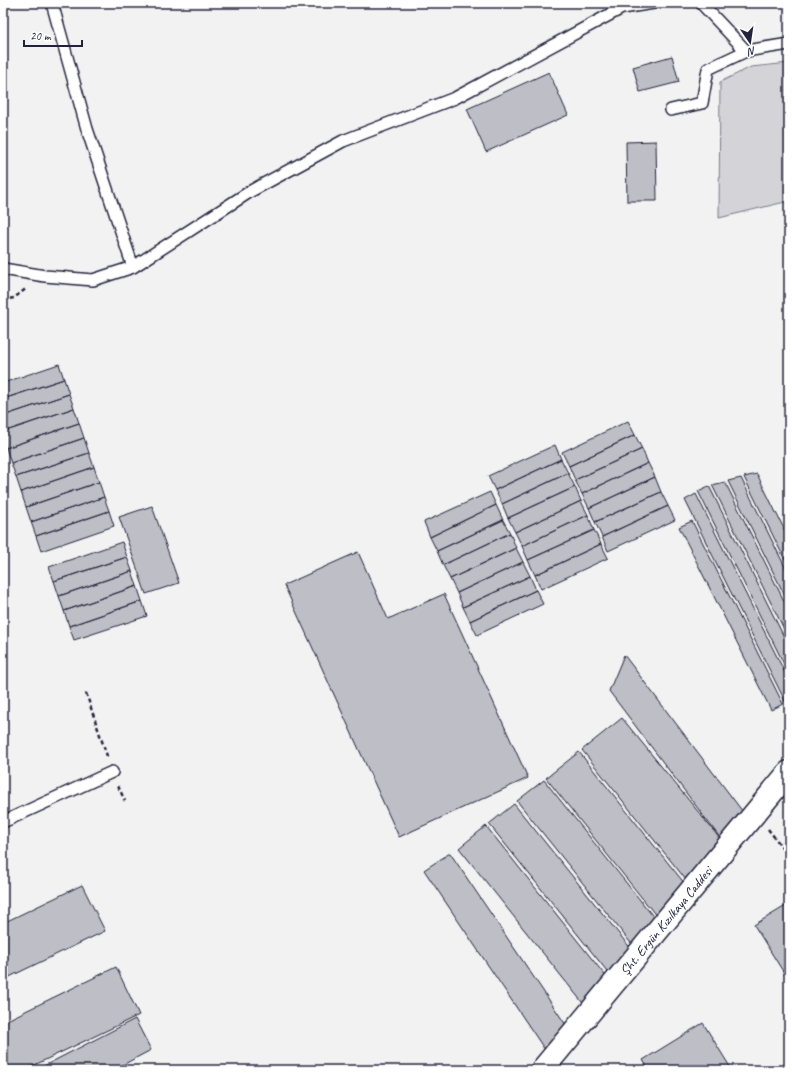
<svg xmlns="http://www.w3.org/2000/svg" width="792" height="1073" viewBox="0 0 792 1073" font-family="Caveat,sans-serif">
  <rect width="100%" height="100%" fill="#f2f2f3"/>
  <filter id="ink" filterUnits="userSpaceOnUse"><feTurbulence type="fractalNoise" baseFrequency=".025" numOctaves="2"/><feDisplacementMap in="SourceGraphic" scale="8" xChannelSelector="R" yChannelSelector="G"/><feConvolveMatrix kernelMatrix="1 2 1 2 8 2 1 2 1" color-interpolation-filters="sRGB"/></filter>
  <g filter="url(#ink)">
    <path fill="#d3d3d8" stroke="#7a7a8a" d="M789 63V201L719 218 720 82 751 67Z"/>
    <path fill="#bebec6" stroke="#22223b" d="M672 56 679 82 640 92 633 67Z
      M549 72 568 115 486 152 467 109Z
      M656 141 657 201H627L626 142Z
      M59 364 64 379 3 399V383Z
      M64 379 69 394 3 416V399Z
      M69 394 74 408 3 432V416Z
      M74 408 79 423 6 448 3 439V432Z
      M628 421 635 435 569 466 562 452Z
      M79 423 84 438 11 463 6 448Z
      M635 435 642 449 575 480 569 466Z
      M84 438 89 453 16 477 11 463Z
      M555 445 561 459 495 490 488 476Z
      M642 449 648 463 582 494 575 480Z
      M89 453 94 467 21 492 16 477Z
      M561 459 568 473 502 504 495 490Z
      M648 463 655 477 589 508 582 494Z
      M94 467 99 482 26 507 21 492Z
      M568 473 575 487 508 518 502 504Z
      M757 474 789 539V568L744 477Z
      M655 477 661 492 595 522 589 508Z
      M741 478 789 575V604L728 481Z
      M99 482 104 497 31 522 26 507Z
      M725 482 789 611V639L712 485Z
      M709 486 789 647V674L698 491Z
      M575 487 581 501 515 532 508 518Z
      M490 492 496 505 430 537 424 522Z
      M661 492 668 506 602 537 595 522Z
      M696 494 789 681V701L786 703 685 500Z
      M104 497 109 511 36 536 31 522Z
      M581 501 588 515 522 546 515 532Z
      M496 505 503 520 437 551 430 537Z
      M152 506 179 583 146 594 119 517Z
      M668 506 675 520 608 551 602 537Z
      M109 511 114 526 41 551 36 536Z
      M588 515 594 530 528 560 522 546Z
      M503 520 510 533 443 565 437 551Z
      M692 521 783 704 771 710 679 527Z
      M594 530 601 544 535 575 528 560Z
      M510 533 516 548 450 579 443 565Z
      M122 542 127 557 54 581 49 567Z
      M601 544 608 558 541 589 535 575Z
      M516 548 523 562 457 593 450 579Z
      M358 552 388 619 444 594 528 778 399 837 284 585Z
      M127 557 132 571 59 596 54 581Z
      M523 562 530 576 463 607 457 593Z
      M132 571 137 586 64 611 59 596Z
      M530 576 536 590 470 621 463 607Z
      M137 586 142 601 69 626 64 611Z
      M536 590 543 604 477 635 470 621Z
      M142 601 147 616 74 640 69 626Z
      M624 655 743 812 721 839 609 691Z
      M622 718 721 840 687 881 582 750Z
      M579 752 685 884 658 918 546 778Z
      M544 780 656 920 634 947 517 801Z
      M514 804 632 950 611 976 489 824Z
      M486 826 608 979 586 1007 459 848Z
      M450 853 568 1028 545 1050 424 870Z
      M82 885 105 931 3 980V923Z
      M789 904V981L754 925Z
      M116 967 139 1015 24 1070H3V1022Z
      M135 1019 151 1050 113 1070H36Z
      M703 1023 732 1070H649L643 1060Z
      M788 1062 789 1070H775Z"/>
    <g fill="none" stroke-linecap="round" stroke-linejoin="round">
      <g stroke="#22223b" stroke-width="14">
        <path id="lane" d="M52 3 87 129 133 267
          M746 51 789 44
          M671 110 702 103 708 69 746 51 701 3
          M3 269 45 276 93 280 133 267 251 191 343 141 455 98 622 8 654 3
          M3 822 112 772"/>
      </g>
      <g stroke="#22223b" stroke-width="25">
        <g id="street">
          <path id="s1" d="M542 1070 789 772"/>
        </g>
      </g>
      <path stroke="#22223b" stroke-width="2.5" stroke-dasharray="4 3" stroke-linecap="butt" d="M3 300 14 298 27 288
        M86 693 108 759
        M118 786 125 801
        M768 829 782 847 789 864"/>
      <use href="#lane" stroke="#fff" stroke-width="11"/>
      <use href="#street" stroke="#fff" stroke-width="22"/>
    </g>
  </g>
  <g text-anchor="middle" stroke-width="3" stroke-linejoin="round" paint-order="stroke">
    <g font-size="14" fill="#22223b" stroke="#fff">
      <text dy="5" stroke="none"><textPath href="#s1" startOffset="194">Şht. Ergün Kızılkaya Caddesi</textPath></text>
    </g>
  </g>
  <rect width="792" height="1073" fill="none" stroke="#fff" stroke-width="16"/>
  <rect x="8" y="8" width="776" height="1057" fill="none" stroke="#22223b" stroke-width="1.5" filter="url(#ink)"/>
  <g transform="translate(750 42) rotate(167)" stroke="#ffffff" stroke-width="3" paint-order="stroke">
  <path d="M0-3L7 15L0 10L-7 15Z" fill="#22223b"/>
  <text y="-6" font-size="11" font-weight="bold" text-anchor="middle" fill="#22223b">N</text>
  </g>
  <path d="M24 40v6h58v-6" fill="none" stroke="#22223b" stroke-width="2"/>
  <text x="30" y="40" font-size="12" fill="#22223b" stroke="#ffffff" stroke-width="3" paint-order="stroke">20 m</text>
</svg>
